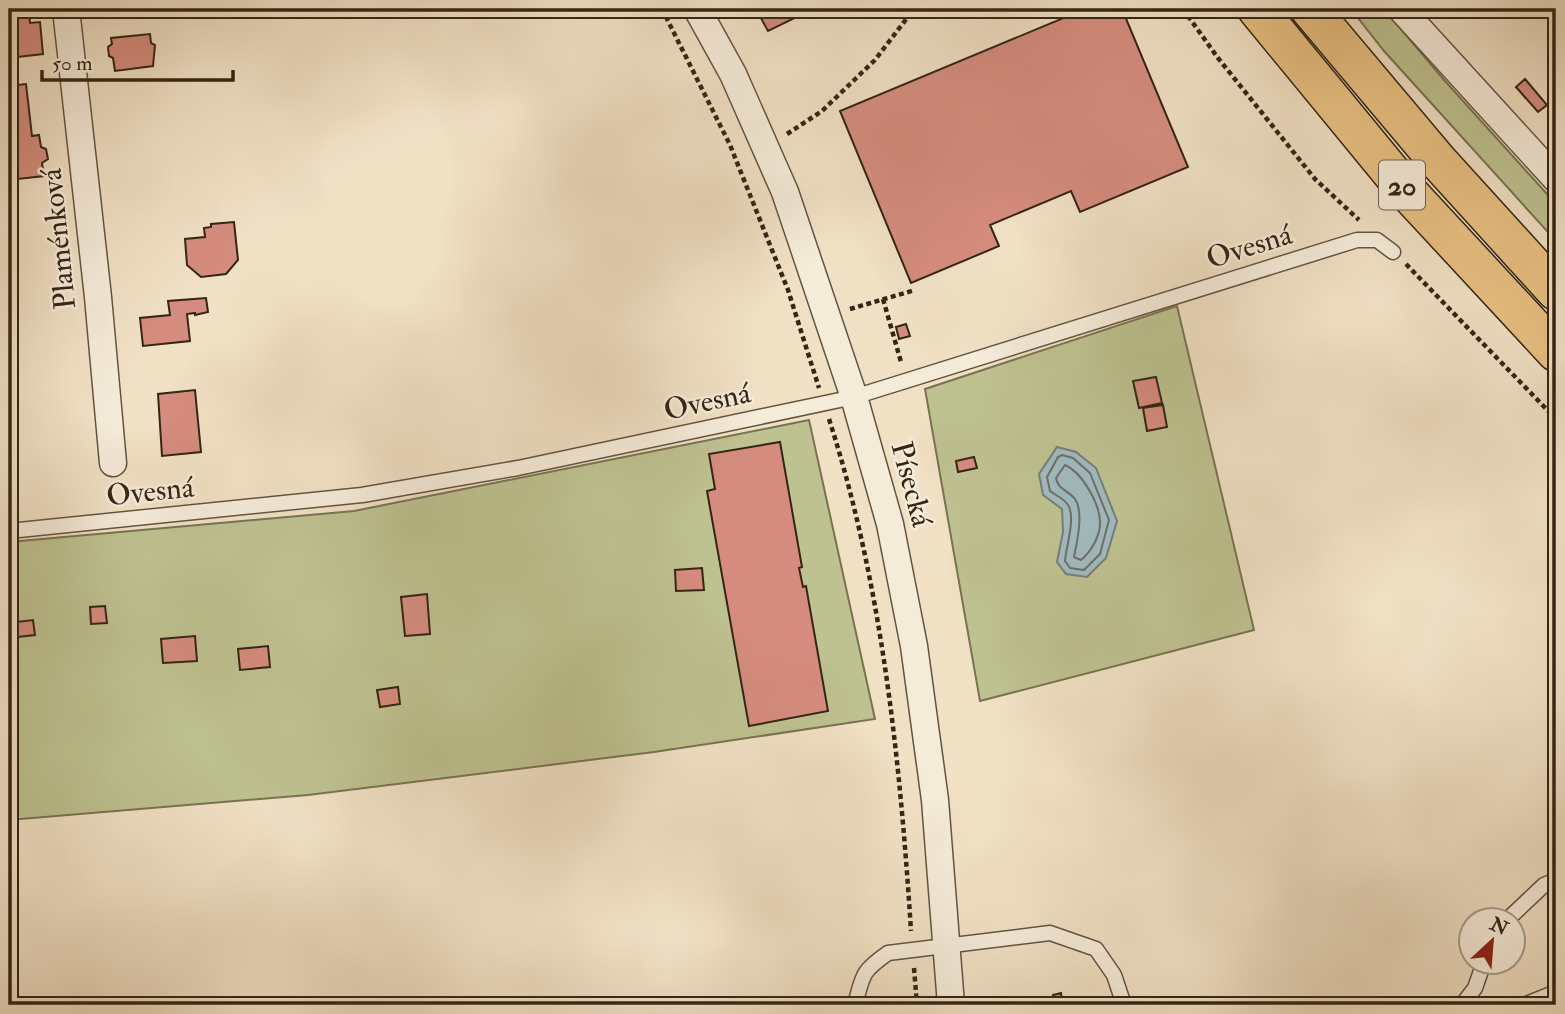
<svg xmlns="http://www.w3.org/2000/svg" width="1565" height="1014" viewBox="0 0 1565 1014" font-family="'IM FELL Double Pica',serif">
  <rect width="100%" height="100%" fill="#f0e0c4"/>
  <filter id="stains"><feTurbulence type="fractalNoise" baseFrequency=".00286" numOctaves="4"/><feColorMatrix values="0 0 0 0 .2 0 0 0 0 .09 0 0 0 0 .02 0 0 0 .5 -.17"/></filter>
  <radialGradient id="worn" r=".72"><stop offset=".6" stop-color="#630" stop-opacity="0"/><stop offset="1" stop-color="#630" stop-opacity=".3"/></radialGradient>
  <path fill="#bec190" stroke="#797352" stroke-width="2" d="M1351 9H1384L1445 81 1556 204V241L1384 51Z
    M1177 306 1254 630 980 701 925 389Z
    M809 420 875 719 654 752 308 795 9 820V542L354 511Z"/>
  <path fill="#a1bac0" stroke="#757e7c" stroke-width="2" d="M1057 447 1076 452 1096 468 1117 521 1106 558 1087 577 1066 574 1057 562 1063 532 1062 509 1043 495 1039 474Z"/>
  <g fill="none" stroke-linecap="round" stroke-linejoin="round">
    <path stroke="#6a706a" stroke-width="2" d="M1062 455 1073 458 1090 473 1109 520 1100 554 1084 570 1070 568 1065 561C1066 547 1076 517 1068 505 1065 499 1055 495 1050 491L1047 477 1058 457Z
      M1065 465C1082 472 1099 503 1100 521 1101 535 1091 552 1081 560L1074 557C1077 542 1084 512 1075 499 1068 490 1058 490 1056 478Z"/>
  </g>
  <path fill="#d58c7e" stroke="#342515" stroke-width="2" d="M9 9H33L29 11 30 23 40 22 43 54 9 58Z
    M756 9H813L768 31Z
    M1085 9H1122L1188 167 1080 212 1071 191 990 225 999 246 911 283 840 111Z
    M150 34 151 43 155 45 153 66 115 71 113 58 109 56 108 47 112 44 111 38Z
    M1525 79 1547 105 1538 112 1516 87Z
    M26 84 32 136 39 135 41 147 46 149 48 159 42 163 44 176 9 180V86Z
    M234 222 238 260 226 274 201 277 187 265 185 239 205 237 204 228 211 227V224Z
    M206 298 208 312 195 315V313L187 314 190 341 143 346 140 318 170 315 168 301Z
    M906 324 910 336 899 339 896 327Z
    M1156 377 1162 403 1139 408 1133 381Z
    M195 390 201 452 162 456 158 394Z
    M1163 405 1167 427 1147 431 1143 408Z
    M780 442 802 567 799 568 803 587 806 586 828 711 749 726 707 491 715 489 709 454Z
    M974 457 977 468 958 472 956 461Z
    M702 568 704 590 676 591 675 570Z
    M427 594 430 634 405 636 401 597Z
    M105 606 107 623 91 624 90 607Z
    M33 620 35 635 9 638V623Z
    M195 636 197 661 163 663 161 639Z
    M268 646 270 667 240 670 238 649Z
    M398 687 400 704 380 707 377 690Z
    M1061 993 1062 1000 1055 1001 1053 995Z"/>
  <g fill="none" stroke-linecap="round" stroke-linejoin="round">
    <g stroke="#635441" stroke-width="17">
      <path id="service" d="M9 531 362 495 518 468 854 397 1357 240H1377L1393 252
        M1507 920 1544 885 1556 880
        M855 1005C863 975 861 972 888 953L1050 933 1096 949 1114 975 1124 1005
        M1462 1005 1475 988 1484 962
        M1524 1005 1556 992"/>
    </g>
    <g stroke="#635441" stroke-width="29">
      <path id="minor" d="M66 9 98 297 113 463
        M697 9 733 74 785 192 854 397 890 524 914 646 935 800 951 1005
        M1401 9 1556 179"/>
    </g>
    <g stroke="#342515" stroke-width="41">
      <path id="trunk" d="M1257 9 1405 189 1556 352
        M1310 9 1437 160 1556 291"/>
    </g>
    <path stroke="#342515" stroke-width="4.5" stroke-dasharray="5 3.5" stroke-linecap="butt" d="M662 9 730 145 788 290 819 388
      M1183 9 1218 58 1315 179 1359 220
      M1548 9 1556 18
      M787 134 822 111 875 60 914 9
      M1406 264 1556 419
      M883 299 901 362
      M850 309 915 290
      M829 419C882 584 900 759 911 931
      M914 968 917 1005"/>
    <use href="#service" stroke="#f5ebd9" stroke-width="14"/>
    <use href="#minor" stroke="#f5ebd9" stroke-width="26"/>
    <use href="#trunk" stroke="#e8c082" stroke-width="38"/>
  </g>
  <g text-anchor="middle" stroke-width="5" stroke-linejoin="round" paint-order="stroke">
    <rect fill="#f5ebd9" stroke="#6e6050" stroke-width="2" x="1379" y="160.5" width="46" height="49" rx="5"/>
    <g font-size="28" font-weight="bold" fill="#342515">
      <text x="1402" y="195">20</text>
    </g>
    <g font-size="30" fill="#342515" stroke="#f5ebd9">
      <text transform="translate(58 239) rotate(-96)" y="10">Plaménková</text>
      <text transform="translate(1249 246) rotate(-17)" y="10">Ovesná</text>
      <text transform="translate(707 401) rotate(-12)" y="10">Ovesná</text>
      <text transform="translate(912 484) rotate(75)" y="10">Písecká</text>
      <text transform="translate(150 491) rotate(-6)" y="10">Ovesná</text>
    </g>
  </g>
  <rect width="1565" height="1014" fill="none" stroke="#f0e0c4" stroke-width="35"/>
  <rect x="10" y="10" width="1544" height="993" fill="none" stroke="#342515" stroke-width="3.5"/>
  <rect x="18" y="18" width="1530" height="979" fill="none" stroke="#342515" stroke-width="2"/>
  <g transform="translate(1492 941) rotate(26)"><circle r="33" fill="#f5ebd9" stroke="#a89c8b" stroke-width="2"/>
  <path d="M0-5L12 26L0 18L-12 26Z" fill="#8f2418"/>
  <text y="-10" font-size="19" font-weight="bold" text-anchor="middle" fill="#342515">N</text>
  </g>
  <path d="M42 70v10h191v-10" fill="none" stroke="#342515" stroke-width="3.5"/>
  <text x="52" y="70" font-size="21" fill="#342515" stroke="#f5ebd9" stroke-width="5" paint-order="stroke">50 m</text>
  <rect width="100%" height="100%" filter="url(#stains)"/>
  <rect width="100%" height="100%" fill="url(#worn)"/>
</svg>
